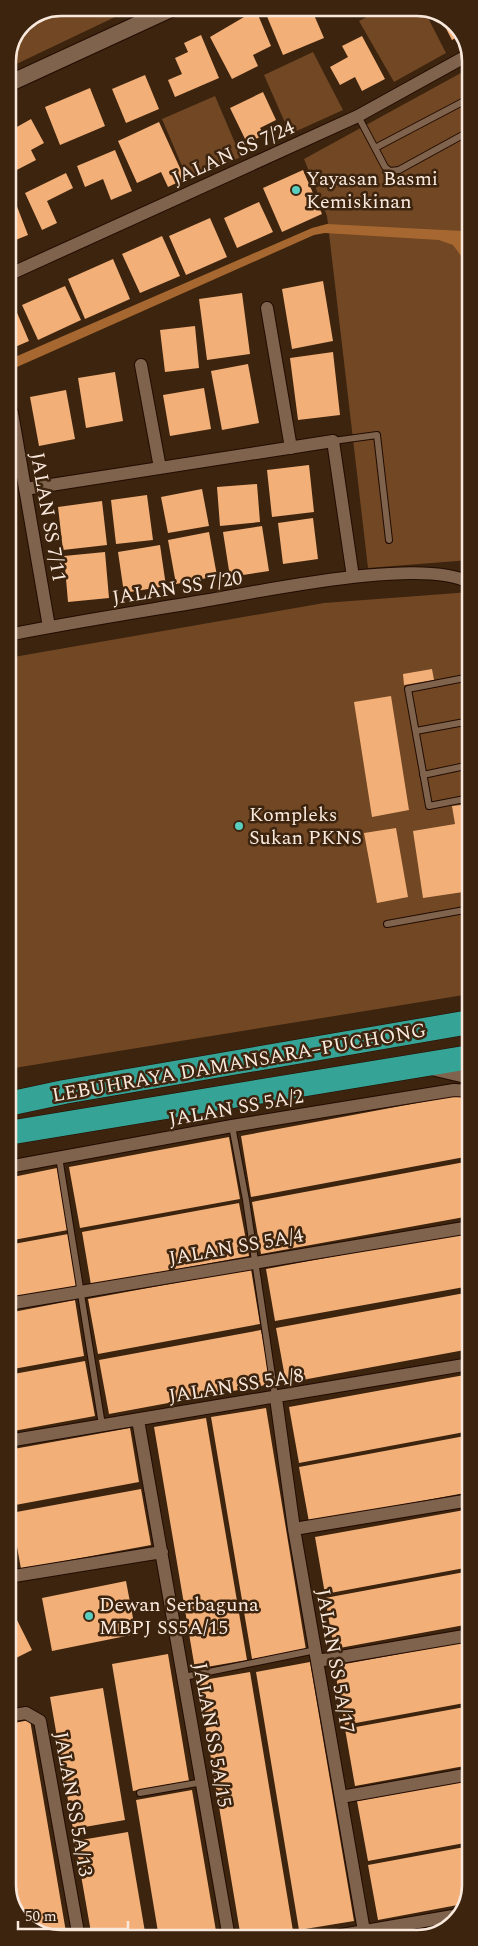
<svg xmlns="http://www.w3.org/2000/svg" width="478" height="1946" viewBox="0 0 478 1946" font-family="Spectral,serif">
  <rect width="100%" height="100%" fill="#3c240f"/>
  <path fill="#714724" d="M61 8H134L8 68V61L23 23Z
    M384 8H423L446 53 394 82 359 21Z
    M313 52 343 110 290 134 264 75Z
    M470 68V560L368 568 327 216 304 159Z
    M215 96 241 157 188 180 162 119Z
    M470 592V994L8 1069V658L324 603Z"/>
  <path fill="#a66830" d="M470 210V268L453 245 439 240 325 233 314 235 8 371V360L312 228 327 224 463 231Z"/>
  <path fill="#f3af78" d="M281 8H311L324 38 283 55 266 14Z
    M354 8H372L358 16Z
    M256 10 271 46 253 55 258 66 232 79 210 37Z
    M439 15 455 23 461 35 452 40Z
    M201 35 219 78 175 97 168 80 182 74 175 58 188 52 184 43Z
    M362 36 385 79 362 91 355 77 340 85 330 67 348 57 342 46Z
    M145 75 159 109 126 123 112 89Z
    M90 88 105 126 60 145 45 107Z
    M263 92 276 120 260 128 264 135 247 143 230 108Z
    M31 119 44 143 31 150 36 160 9 174 8 132Z
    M159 122 185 179 168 187 161 172 137 183 118 141Z
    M115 150 132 191 111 200 103 179 85 187 77 166Z
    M303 170 322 214 282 232 263 188Z
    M66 173 73 188 47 201 57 223 42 230 25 193Z
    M13 196 28 235 8 243V198Z
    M259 202 273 232 237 248 224 218Z
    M210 218 227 257 186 275 169 236Z
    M162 236 180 276 140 293 122 254Z
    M113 259 130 299 85 319 68 279Z
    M323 281 333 341 292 349 282 289Z
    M65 286 81 320 38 340 22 305Z
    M242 293 250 354 207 360 199 299Z
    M15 308 29 341 8 350V312Z
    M195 326 199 368 165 372 160 330Z
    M333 352 340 415 298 420 290 358Z
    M248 364 259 423 222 430 211 371Z
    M115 372 123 421 86 428 78 378Z
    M204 388 211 429 170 436 163 395Z
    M66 390 75 439 39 446 30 397Z
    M309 465 314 512 272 517 267 470Z
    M257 484 260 522 220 526 217 487Z
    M202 489 209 526 168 533 161 497Z
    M147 495 153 540 116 544 111 500Z
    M102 501 107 545 63 550 58 507Z
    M313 518 318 559 283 564 278 523Z
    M262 526 269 571 230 577 223 532Z
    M209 532 217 576 176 584 168 540Z
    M160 545 166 586 124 593 118 552Z
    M105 552 109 598 68 602 64 556Z
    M432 669 434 680 404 685 403 674Z
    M391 696 409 810 372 817 354 702Z
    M470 804V891L423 898 413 831 455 824 452 806Z
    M396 828 408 897 377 903 364 833Z
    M470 1093V1156L251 1197 241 1136Z
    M229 1137 240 1199 80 1228 69 1167Z
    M470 1161V1216L261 1254 252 1202Z
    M57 1168 68 1230 8 1241V1178Z
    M239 1203 249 1256 91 1285 82 1232Z
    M470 1231V1286L275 1321 266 1269Z
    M68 1234 77 1286 8 1299V1245Z
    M251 1269 260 1324 98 1354 88 1299Z
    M470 1292V1349L286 1383 276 1328Z
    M75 1300 84 1356 8 1370V1313Z
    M261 1330 271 1384 109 1414 99 1360Z
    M85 1361 95 1416 8 1432V1375Z
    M470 1374V1431L299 1463 289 1407Z
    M266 1408 306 1650 252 1659 211 1417Z
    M206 1418 247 1660 195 1669 154 1427Z
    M130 1428 139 1482 10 1506 8 1450Z
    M470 1435V1492L309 1522 299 1467Z
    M141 1489 151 1545 21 1569 11 1513Z
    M470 1509V1567L325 1594 315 1537Z
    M470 1571V1624L334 1649 325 1598Z
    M126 1581 136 1634 52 1651 42 1598Z
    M14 1614 32 1650 8 1662V1616Z
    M470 1641V1702L345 1725 334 1666Z
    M168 1654 189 1781 133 1791 112 1664Z
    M310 1662 354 1921 299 1930 256 1672Z
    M250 1672 293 1931 241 1938 198 1681Z
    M103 1688 125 1820 73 1829 50 1697Z
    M470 1706V1765L355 1786 345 1729Z
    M30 1720 67 1938H54L25 1925 8 1895V1724Z
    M470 1780V1842L368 1861 357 1801Z
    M192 1790 217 1937 159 1938 136 1800Z
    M128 1832 146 1938H92L75 1841Z
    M470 1846V1885L463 1904 378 1920 368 1865Z"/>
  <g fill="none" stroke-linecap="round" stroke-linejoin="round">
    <g stroke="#220c00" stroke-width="8">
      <path id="service" d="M358 116 385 167 390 171 399 170 470 131
        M375 148 470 98
        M333 441 377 435 389 540
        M470 677 408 689 429 806 470 798
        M416 731 470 721
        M423 775 470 765
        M387 924 470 909
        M232 1126 246 1200 275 1396
        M59 1157 102 1425
        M8 1544 13 1577
        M184 1677 316 1650
        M140 1793 203 1782"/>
    </g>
    <g stroke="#220c00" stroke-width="14">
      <path id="minor" d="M8 275 358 116 470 54
        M267 308 291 448
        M141 365 160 468
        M12 413 49 627
        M25 489 333 441 353 577
        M8 635C73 622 138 612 203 601 259 592 424 556 470 583
        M8 1167 232 1126 454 1090 470 1091
        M8 1304 470 1227
        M276 1398 294 1529 364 1931
        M138 1420 229 1938
        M8 1441 470 1364
        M294 1529 470 1500
        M8 1577 162 1552
        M317 1661 470 1635
        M8 1716 26 1713 40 1721 79 1938
        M341 1797 470 1774
        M324 1938 459 1915"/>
    </g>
    <g stroke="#220c00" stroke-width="18">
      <path id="tertiary" d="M8 84 173 8
        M436 1068 470 1076"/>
    </g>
    <g stroke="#220c00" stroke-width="25">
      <path id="motorway" d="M8 1104 64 1092 470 1022
        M8 1133 470 1057"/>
    </g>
    <use href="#service" stroke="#7f634d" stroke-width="6"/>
    <use href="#minor" stroke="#7f634d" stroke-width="12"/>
    <use href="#tertiary" stroke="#7f634d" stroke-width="16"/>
    <use href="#motorway" stroke="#35a395" stroke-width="24"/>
  </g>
  <g fill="#59cebe" stroke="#3c240f" stroke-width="2">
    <circle cx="296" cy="190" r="5"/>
    <circle cx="239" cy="826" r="5"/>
    <circle cx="89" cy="1616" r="5"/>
  </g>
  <g text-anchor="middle" stroke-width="5" stroke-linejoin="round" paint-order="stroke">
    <g font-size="20" fill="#f9e8dc" stroke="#3c240f">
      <text transform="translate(233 152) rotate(-24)" y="7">JALAN SS 7/24</text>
      <text transform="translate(49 517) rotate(80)" y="7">JALAN SS 7/11</text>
      <text transform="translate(177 587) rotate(-9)" y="7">JALAN SS 7/20</text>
      <text transform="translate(239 1062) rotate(-10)" y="7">LEBUHRAYA DAMANSARA–PUCHONG</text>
      <text transform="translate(236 1107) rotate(-10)" y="7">JALAN SS 5A/2</text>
      <text transform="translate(236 1246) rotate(-10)" y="7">JALAN SS 5A/4</text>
      <text transform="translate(236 1385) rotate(-9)" y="7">JALAN SS 5A/8</text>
      <text transform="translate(336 1661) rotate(80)" y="7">JALAN SS 5A/17</text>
      <text transform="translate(213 1735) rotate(80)" y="7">JALAN SS 5A/15</text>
      <text transform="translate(74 1804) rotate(80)" y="7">JALAN SS 5A/13</text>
    </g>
    <g font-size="20" fill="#f9e8dc" stroke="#3c240f" text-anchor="start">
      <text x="306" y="185">Yayasan Basmi<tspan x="306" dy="23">Kemiskinan</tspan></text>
      <text x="249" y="821">Kompleks<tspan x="249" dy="23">Sukan PKNS</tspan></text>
      <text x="99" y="1611">Dewan Serbaguna<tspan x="99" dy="23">MBPJ SS5A/15</tspan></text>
    </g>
  </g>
  <path d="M0 0H478V1946H0ZM61 16H417A45 45 0 0 1 462 61V1885A45 45 0 0 1 417 1930H61A45 45 0 0 1 16 1885V61A45 45 0 0 1 61 16Z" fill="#3c240f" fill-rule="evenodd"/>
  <path fill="none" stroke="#f9e8dc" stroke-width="2.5" d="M61 16H417A45 45 0 0 1 462 61V1885A45 45 0 0 1 417 1930H61A45 45 0 0 1 16 1885V61A45 45 0 0 1 61 16Z"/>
  <path d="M18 1921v8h110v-8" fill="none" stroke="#f9e8dc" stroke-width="2.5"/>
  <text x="25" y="1921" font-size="15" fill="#f9e8dc" stroke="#3c240f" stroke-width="4" paint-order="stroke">50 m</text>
</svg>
